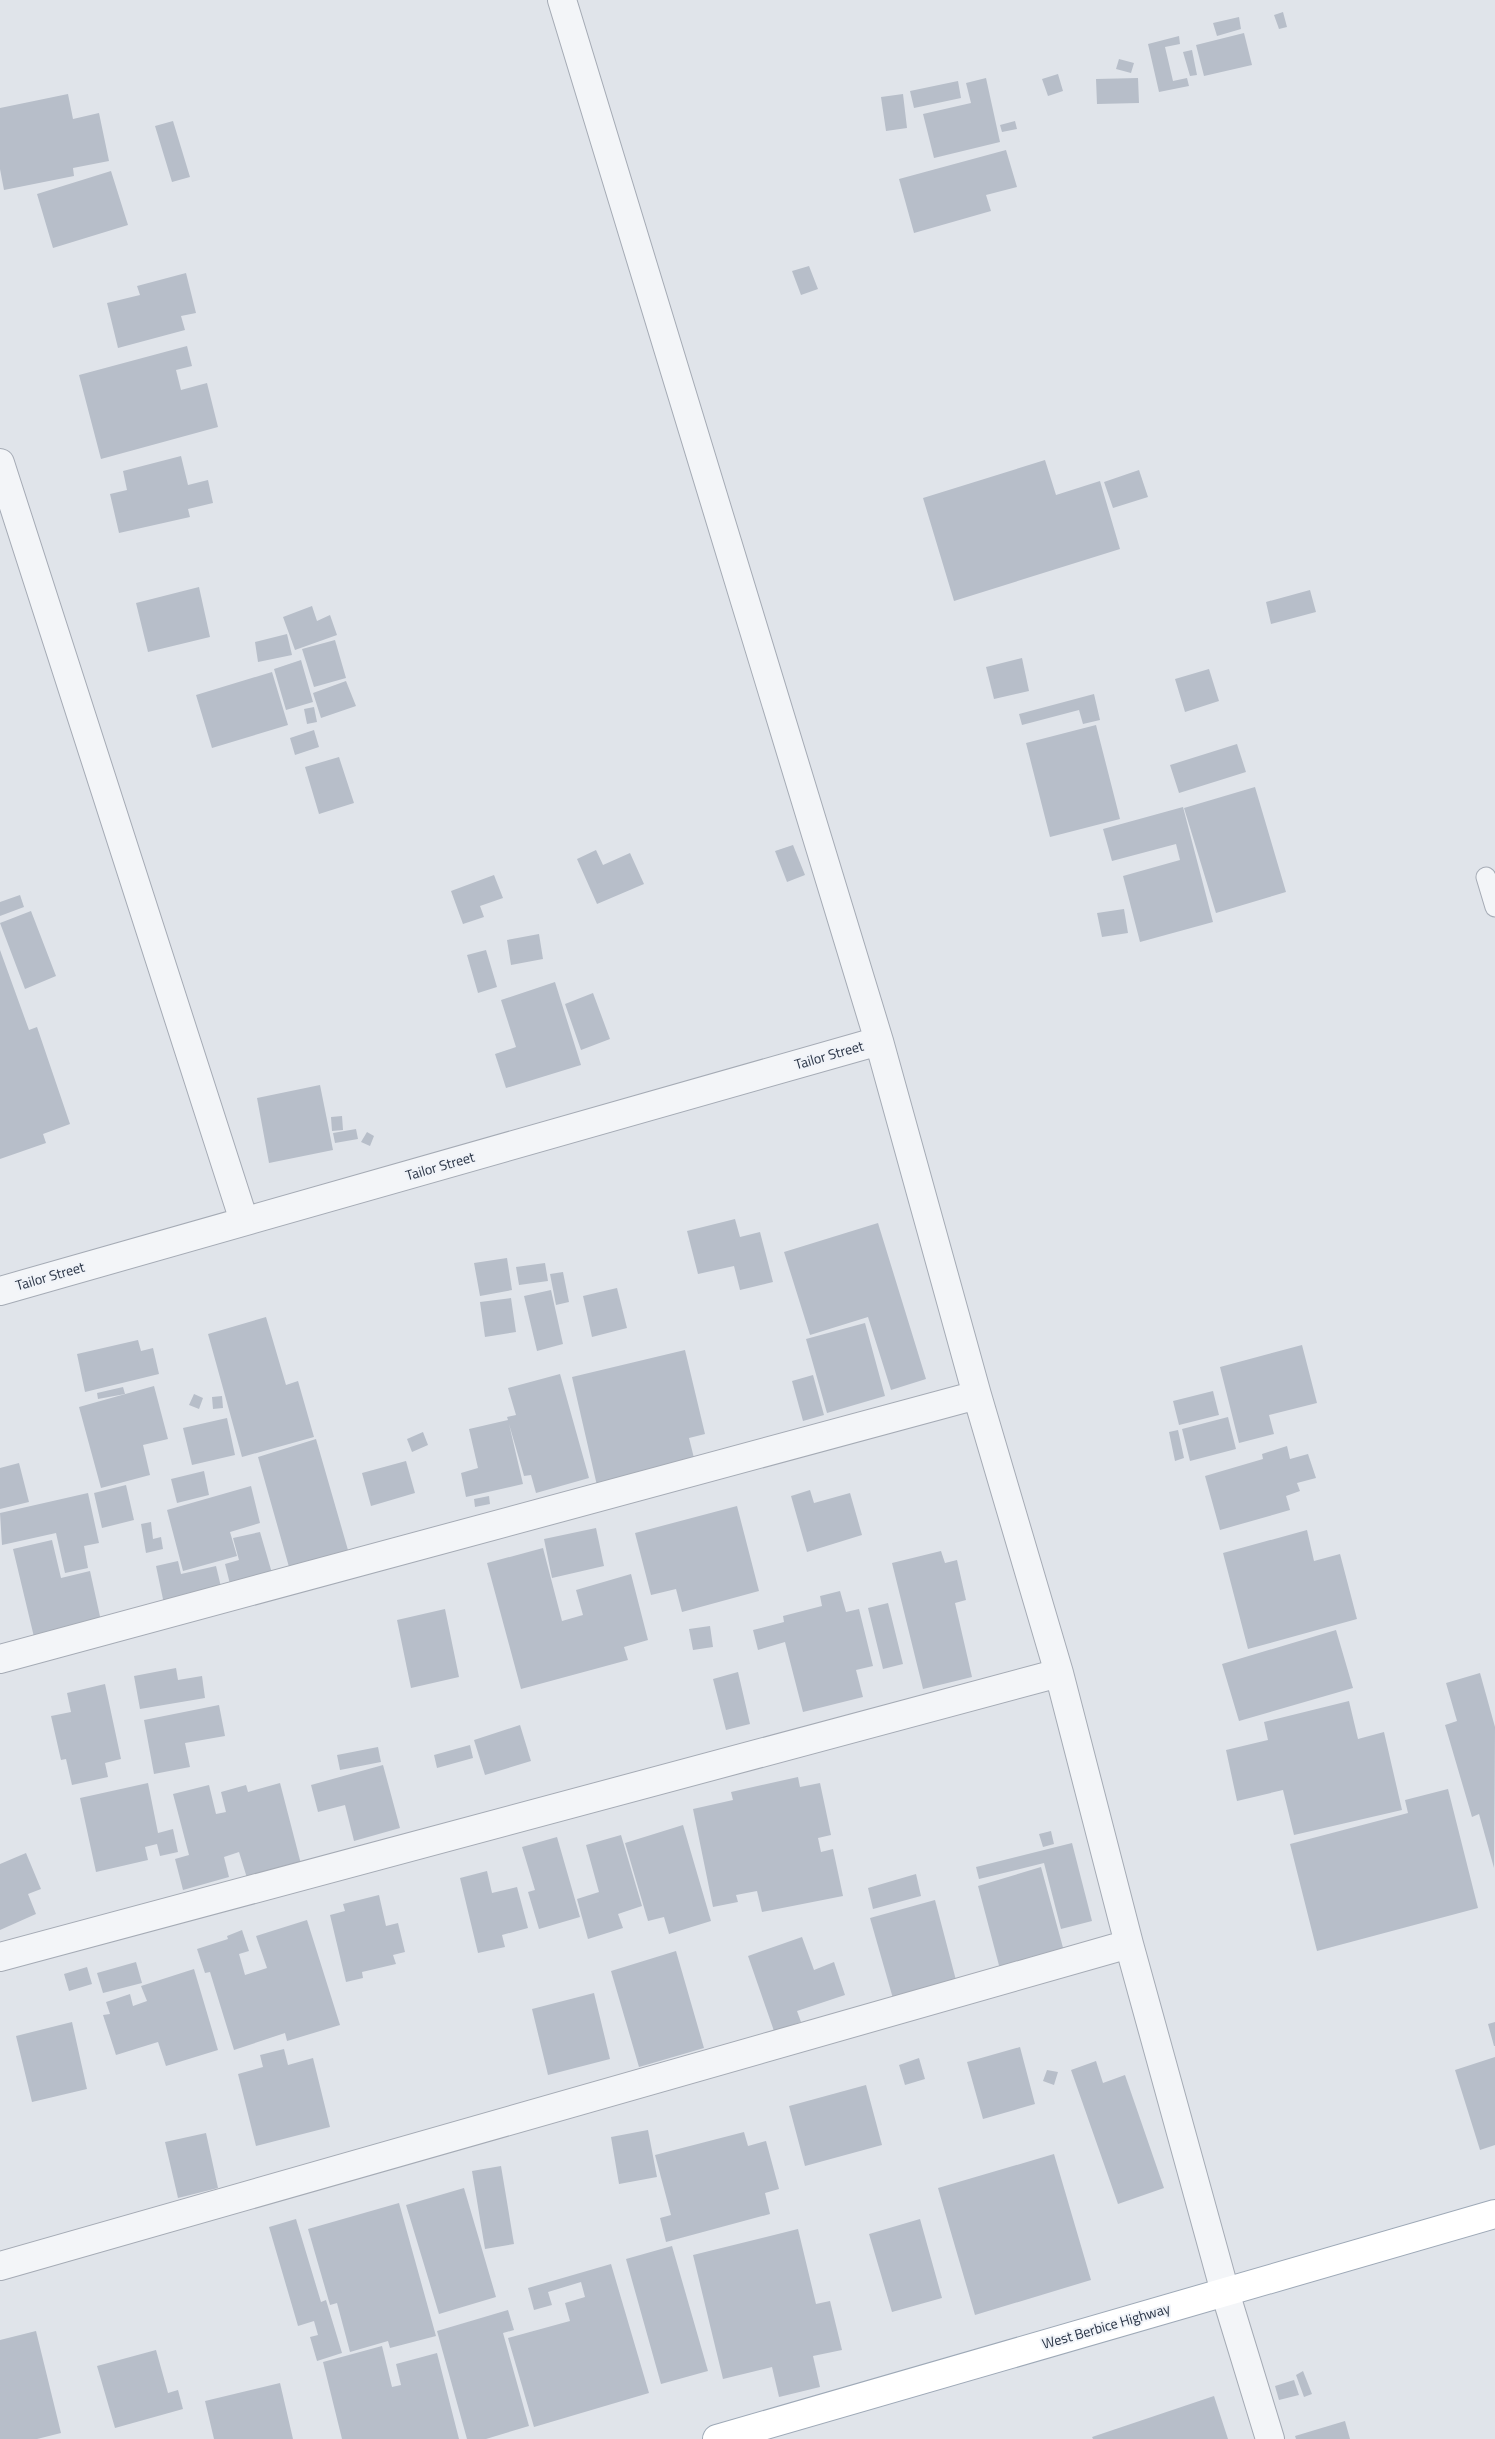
<svg xmlns="http://www.w3.org/2000/svg" width="1495" height="2439" viewBox="0 0 1495 2439" font-family="'Titillium Web',sans-serif">
  <rect width="100%" height="100%" fill="#e0e4ea"/>
  <path fill="#b7bec9" d="M1283 12 1287 27 1279 29 1274 15Z
    M1239 17 1241 29 1217 36 1213 23Z
    M1244 33 1252 65 1204 76 1196 45Z
    M1179 36 1180 44 1165 47 1173 81 1187 78 1189 86 1159 92 1148 44Z
    M1192 50 1197 75 1190 76 1183 52Z
    M1119 59 1134 63 1131 73 1116 69Z
    M1058 74 1063 91 1048 96 1042 79Z
    M986 78 1000 142 934 158 923 114 971 103 966 83Z
    M1138 78 1139 103 1097 104 1096 79Z
    M958 81 961 98 914 108 910 91Z
    M68 94 73 119 99 113 109 161 73 168 74 176 4 190 0 169V108Z
    M903 94 907 128 886 131 881 97Z
    M173 121 190 177 172 182 155 126Z
    M1015 121 1017 129 1002 132 1000 125Z
    M1006 150 1017 187 986 195 991 211 914 233 899 179Z
    M111 171 128 225 53 248 37 194Z
    M809 266 818 289 801 295 792 271Z
    M186 273 196 313 181 316 185 330 118 348 107 303 140 295 137 286Z
    M187 346 192 366 176 370 181 390 207 383 218 427 101 459 79 375Z
    M181 456 188 485 208 480 213 503 188 509 190 517 119 533 110 494 127 490 123 471Z
    M1045 460 1056 495 1100 481 1120 549 954 601 923 498Z
    M1139 470 1148 497 1113 508 1104 482Z
    M199 587 210 637 148 652 136 603Z
    M1310 590 1316 612 1271 624 1266 602Z
    M312 606 317 621 330 615 337 635 295 650 283 617Z
    M287 634 292 655 258 662 255 642Z
    M335 640 346 678 314 687 302 649Z
    M1022 658 1029 691 994 699 986 667Z
    M301 660 313 702 286 710 274 669Z
    M1209 669 1219 701 1185 712 1175 679Z
    M272 672 288 725 212 748 196 695Z
    M346 681 356 706 321 718 313 693Z
    M1094 694 1100 720 1083 724 1079 710 1022 725 1019 714Z
    M314 707 317 722 307 724 304 709Z
    M1096 725 1120 819 1050 837 1026 743Z
    M314 730 319 747 295 755 290 738Z
    M1237 744 1246 772 1179 793 1170 765Z
    M339 757 354 803 319 814 305 767Z
    M1255 787 1286 892 1216 913 1184 808Z
    M1183 807 1213 922 1140 942 1123 876 1180 860 1176 844 1112 861 1103 829Z
    M793 845 805 875 787 882 775 851Z
    M596 850 603 865 630 853 644 884 597 904 577 859Z
    M494 875 503 898 480 906 484 917 463 924 451 891Z
    M20 895 24 907 0 916V902Z
    M1124 909 1128 933 1102 937 1097 913Z
    M31 911 56 976 25 989 0 923Z
    M539 934 543 959 511 965 507 940Z
    M0 950 29 1030 37 1027 70 1124 43 1134 46 1143 0 1159Z
    M486 950 497 987 478 993 467 955Z
    M555 982 581 1065 506 1088 495 1054 516 1047 501 1000Z
    M593 993 610 1039 581 1050 565 1004Z
    M320 1085 333 1150 269 1163 257 1098Z
    M342 1116 343 1130 332 1131 331 1117Z
    M356 1129 358 1139 335 1143 333 1133Z
    M367 1132 374 1136 370 1146 361 1142Z
    M735 1219 740 1237 760 1232 773 1282 740 1290 734 1266 698 1274 687 1231Z
    M878 1223 926 1379 891 1390 868 1317 810 1335 784 1252Z
    M507 1258 512 1290 480 1296 474 1263Z
    M545 1263 548 1281 519 1285 516 1267Z
    M563 1272 569 1302 556 1305 550 1274Z
    M617 1288 627 1328 592 1337 583 1296Z
    M551 1290 563 1344 537 1351 524 1296Z
    M511 1298 516 1332 485 1337 480 1302Z
    M266 1317 286 1385 298 1381 314 1437 242 1457 208 1334Z
    M865 1323 885 1396 827 1413 806 1339Z
    M138 1340 141 1351 153 1348 159 1374 85 1392 77 1354Z
    M1302 1345 1317 1403 1269 1415 1274 1434 1239 1443 1220 1367Z
    M685 1350 705 1434 689 1438 696 1466 598 1490 572 1377Z
    M560 1374 589 1478 536 1493 531 1475 524 1476 509 1424 523 1484 466 1497 461 1473 478 1468 469 1429 508 1420 507 1417 516 1415 508 1388Z
    M813 1375 824 1415 803 1421 792 1381Z
    M154 1386 168 1439 143 1445 150 1475 101 1488 79 1407Z
    M123 1387 125 1394 98 1399 97 1393Z
    M1213 1391 1219 1415 1179 1425 1173 1401Z
    M194 1394 203 1398 199 1409 189 1405Z
    M222 1396 223 1408 213 1409 212 1397Z
    M1228 1417 1236 1449 1190 1461 1182 1429Z
    M227 1418 235 1455 192 1465 183 1428Z
    M1178 1430 1184 1458 1175 1461 1169 1432Z
    M423 1432 428 1445 412 1452 407 1439Z
    M316 1439 350 1557 291 1574 258 1457Z
    M1287 1446 1290 1459 1308 1454 1316 1478 1297 1483 1300 1491 1286 1496 1290 1510 1220 1530 1205 1476 1263 1459 1262 1454Z
    M406 1461 415 1493 371 1506 362 1473Z
    M19 1463 29 1502 0 1509V1468Z
    M204 1471 209 1495 177 1503 171 1479Z
    M126 1485 134 1520 102 1528 94 1493Z
    M251 1486 260 1523 230 1532 237 1556 183 1571 167 1510Z
    M810 1490 814 1503 850 1493 862 1535 807 1552 791 1496Z
    M88 1493 99 1543 84 1546 88 1568 65 1573 56 1533 2 1545 0 1513Z
    M489 1496 490 1504 475 1507 474 1499Z
    M737 1506 759 1591 682 1612 676 1589 651 1595 635 1533Z
    M151 1522 153 1539 161 1537 163 1549 146 1553 141 1524Z
    M596 1528 604 1566 552 1578 544 1539Z
    M1307 1530 1314 1561 1340 1554 1357 1619 1248 1649 1223 1553Z
    M260 1532 274 1580 232 1592 225 1564 239 1560 233 1538Z
    M52 1540 61 1578 90 1571 101 1621 34 1637 13 1549Z
    M543 1548 562 1621 583 1615 576 1590 631 1574 648 1640 624 1647 628 1660 521 1689 487 1563Z
    M941 1551 945 1563 957 1560 966 1600 955 1603 972 1677 923 1689 892 1563Z
    M178 1561 181 1574 216 1566 222 1591 164 1604 156 1566Z
    M840 1591 846 1612 859 1609 873 1666 856 1670 863 1697 803 1712 785 1642 758 1650 753 1630 784 1622 783 1616 822 1606 820 1596Z
    M888 1603 903 1664 883 1669 868 1608Z
    M445 1609 459 1677 411 1688 397 1620Z
    M710 1626 713 1647 693 1650 689 1629Z
    M1336 1630 1353 1688 1239 1721 1222 1664Z
    M176 1668 178 1680 202 1676 205 1698 140 1709 134 1676Z
    M738 1672 750 1724 726 1730 713 1679Z
    M1480 1673 1495 1727 1494 1868 1479 1814 1472 1817 1445 1725 1457 1721 1446 1683Z
    M105 1684 121 1759 105 1763 108 1777 72 1785 66 1759 61 1760 51 1716 71 1712 67 1693Z
    M1349 1701 1358 1739 1384 1732 1402 1810 1294 1835 1283 1790 1237 1801 1226 1750 1268 1740 1264 1722Z
    M219 1705 225 1736 185 1743 190 1767 154 1774 144 1720Z
    M520 1725 531 1761 485 1775 474 1740Z
    M470 1745 473 1758 437 1768 434 1755Z
    M378 1747 381 1762 340 1770 337 1755Z
    M383 1765 400 1828 354 1841 345 1805 318 1812 311 1785Z
    M798 1777 800 1787 820 1783 831 1835 818 1838 821 1852 833 1849 843 1896 762 1912 757 1891 736 1895 738 1902 713 1907 693 1809 733 1800 731 1792Z
    M148 1783 158 1833 173 1829 178 1852 160 1856 157 1844 145 1847 148 1860 96 1872 80 1798Z
    M280 1783 301 1864 247 1878 239 1852 224 1857 229 1877 183 1890 175 1859 189 1855 173 1794 209 1785 216 1814 226 1812 221 1792 246 1785 248 1792Z
    M1448 1789 1478 1908 1317 1951 1290 1844 1408 1813 1405 1800Z
    M683 1825 711 1921 669 1934 664 1917 648 1921 625 1843Z
    M1051 1831 1054 1844 1043 1847 1039 1834Z
    M621 1835 642 1906 618 1914 623 1928 588 1939 577 1899 599 1892 586 1845Z
    M557 1837 580 1917 539 1929 528 1892 535 1890 522 1847Z
    M1072 1843 1092 1921 1061 1929 1044 1863 979 1879 976 1867Z
    M26 1853 41 1889 28 1894 36 1914 0 1930V1864Z
    M1041 1867 1065 1955 1001 1973 978 1886Z
    M487 1871 492 1893 517 1887 528 1928 502 1935 505 1947 478 1953 460 1878Z
    M916 1874 921 1896 873 1909 868 1888Z
    M379 1895 386 1926 398 1923 405 1952 393 1955 396 1964 362 1972 363 1978 346 1982 330 1915 345 1911 343 1904Z
    M935 1900 957 1984 894 2002 870 1918Z
    M307 1920 340 2025 287 2041 285 2033 234 2050 210 1972 205 1973 197 1949 228 1939 227 1936 242 1930 249 1951 239 1954 245 1975 267 1968 256 1936Z
    M802 1937 814 1970 834 1962 845 1995 797 2011 801 2022 774 2031 748 1956Z
    M676 1951 704 2048 639 2067 611 1971Z
    M136 1962 142 1983 103 1993 97 1973Z
    M87 1967 92 1984 69 1991 64 1974Z
    M194 1969 218 2050 166 2066 158 2042 116 2055 103 2015 110 2014 106 2002 130 1994 133 2006 147 2001 141 1986Z
    M594 1993 610 2059 548 2075 532 2009Z
    M72 2022 87 2089 32 2102 16 2036Z
    M1495 2022V2046H1494L1488 2024Z
    M1020 2047 1035 2104 983 2119 967 2062Z
    M284 2049 288 2065 313 2058 330 2127 256 2146 238 2074 263 2067 260 2055Z
    M1495 2057V2145L1480 2150 1455 2070Z
    M919 2058 925 2079 905 2085 899 2065Z
    M1096 2061 1103 2083 1125 2075 1164 2188 1118 2204 1071 2070Z
    M1047 2070 1058 2072 1054 2085 1043 2081Z
    M866 2085 882 2145 805 2166 789 2106Z
    M648 2130 657 2177 619 2184 611 2137Z
    M744 2132 748 2146 766 2141 779 2189 765 2193 770 2214 666 2242 660 2218 671 2215 655 2155Z
    M206 2133 218 2188 178 2198 165 2142Z
    M1054 2154 1091 2280 975 2315 938 2188Z
    M501 2166 514 2244 485 2249 472 2171Z
    M464 2188 496 2297 439 2314 406 2205Z
    M399 2203 436 2336 390 2348 388 2341 350 2352 337 2303 330 2305 308 2229Z
    M296 2219 321 2302 326 2300 342 2353 317 2361 310 2337 318 2335 314 2321 298 2326 269 2227Z
    M920 2219 942 2298 892 2312 869 2234Z
    M798 2229 816 2304 830 2301 842 2350 813 2356 820 2387 779 2397 772 2367 723 2379 693 2255Z
    M672 2246 708 2371 661 2384 626 2259Z
    M611 2264 649 2393 534 2427 508 2338 570 2321 565 2303 585 2297 581 2282 548 2292 552 2305 534 2310 528 2288Z
    M508 2310 514 2330 503 2333 529 2426 486 2439H467L437 2331Z
    M36 2331 61 2433 37 2439H0V2340Z
    M382 2346 392 2387 401 2385 396 2364 437 2353 459 2439H342L323 2362Z
    M156 2350 168 2393 178 2390 183 2409 115 2428 97 2366Z
    M1303 2371 1312 2394 1304 2397 1296 2375Z
    M1294 2380 1299 2395 1279 2400 1275 2386Z
    M280 2383 293 2439H214L205 2401Z
    M1214 2396 1228 2439H1093L1092 2437Z
    M1345 2421 1350 2439H1296L1295 2436Z"/>
  <g fill="none" stroke-linecap="round" stroke-linejoin="round">
    <g stroke="#a5abb5" stroke-width="21">
      <path id="service" d="M1486 877 1495 907"/>
    </g>
    <g stroke="#a5abb5" stroke-width="30">
      <path id="minor" d="M562 0 879 1041 977 1395 1059 1673 1129 1944 1225 2292 1270 2439
        M0 463 244 1221
        M0 1291 879 1041
        M0 1659 977 1395
        M0 1957 1059 1673
        M0 2266 1129 1944"/>
    </g>
    <g stroke="#9ea9b7" stroke-width="30">
      <path id="primary" d="M717 2439 1495 2214"/>
    </g>
    <use href="#service" stroke="#f3f5f8" stroke-width="19"/>
    <use href="#minor" stroke="#f3f5f8" stroke-width="28"/>
    <use href="#primary" stroke="#fff" stroke-width="28"/>
  </g>
  <g text-anchor="middle" stroke-width="4" stroke-linejoin="round" paint-order="stroke">
    <g font-size="14" fill="#273244" stroke="#f0f3f8">
      <text transform="translate(829 1055) rotate(-16)" y="5">Tailor Street</text>
      <text transform="translate(440 1166) rotate(-16)" y="5">Tailor Street</text>
      <text transform="translate(50 1276) rotate(-16)" y="5">Tailor Street</text>
      <text transform="translate(1106 2326) rotate(-16)" y="5">West Berbice Highway</text>
    </g>
  </g>
</svg>
